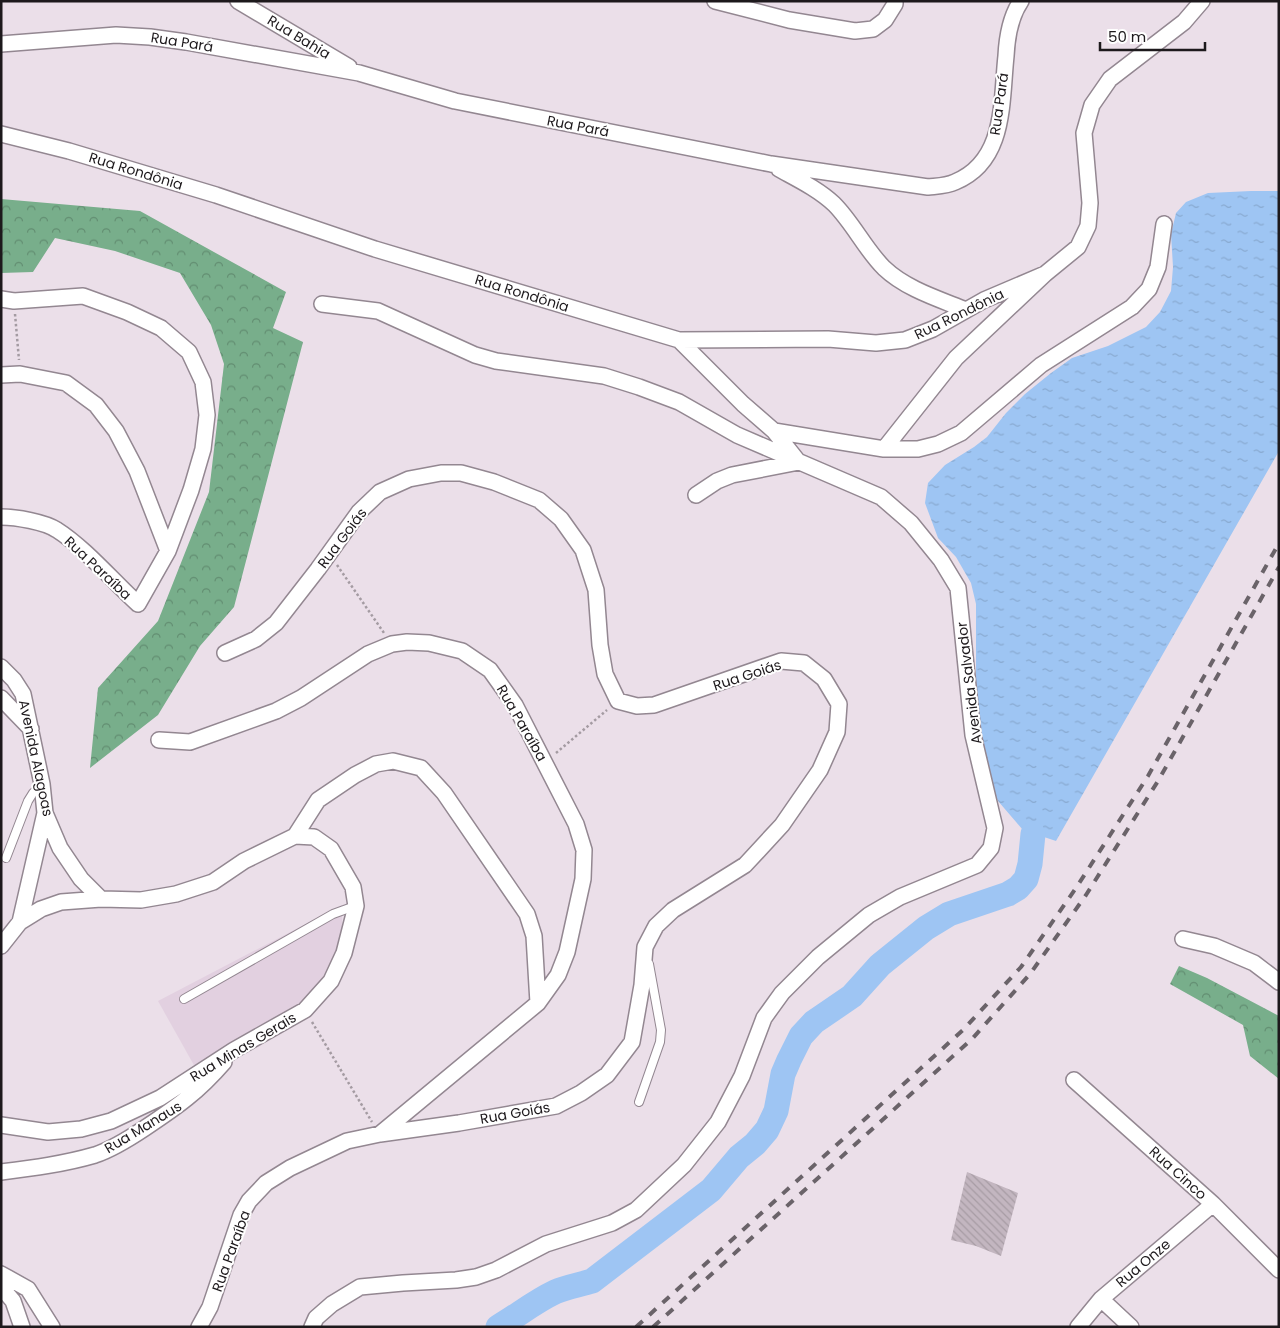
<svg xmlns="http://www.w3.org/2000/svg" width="1280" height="1328" viewBox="0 0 1280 1328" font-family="Poppins,sans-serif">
  <defs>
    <pattern id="forest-crowns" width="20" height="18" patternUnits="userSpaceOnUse" patternTransform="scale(1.25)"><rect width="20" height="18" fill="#78ae8b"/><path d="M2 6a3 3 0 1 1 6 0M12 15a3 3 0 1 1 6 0" fill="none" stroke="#628d71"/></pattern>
    <pattern id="water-ripples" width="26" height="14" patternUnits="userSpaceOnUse" patternTransform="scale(1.25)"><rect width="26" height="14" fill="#9ec5f3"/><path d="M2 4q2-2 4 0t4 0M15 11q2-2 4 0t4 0" fill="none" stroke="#88a9d0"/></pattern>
    <pattern id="building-back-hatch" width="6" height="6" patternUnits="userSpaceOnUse" patternTransform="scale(1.25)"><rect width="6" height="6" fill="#c3b6c0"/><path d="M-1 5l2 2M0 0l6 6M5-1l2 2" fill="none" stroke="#a79ca4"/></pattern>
  </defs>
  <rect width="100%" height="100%" fill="#ebdfe9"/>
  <path fill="#e2d0e0" d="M342 905V941L319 984 288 1014 195 1067 158 1001Z"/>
  <path fill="url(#forest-crowns)" d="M1 199 140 211 286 292 273 328 303 342 234 607 200 646 158 715 90 768 98 688 158 621 209 492 224 364 211 325 180 273 115 251 55 238 33 272 1 273Z
    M1179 966 1207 978 1279 1016V1079L1250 1056 1243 1025 1170 984Z"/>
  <path fill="url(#water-ripples)" d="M1251 191H1279V451L1056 841 1023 830 998 801 986 775 976 717V604L971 583 956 557 938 538 925 503 928 483 945 465 974 447 987 437 1006 413 1025 394 1051 373 1072 358 1108 346 1146 327 1160 312 1171 291 1173 267 1171 234 1176 213 1186 202 1208 193Z"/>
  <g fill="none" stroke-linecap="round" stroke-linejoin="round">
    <path stroke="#9ec5f3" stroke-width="25" d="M498 1327C517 1316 534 1302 555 1292 566 1287 579 1285 592 1281L711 1190 739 1157 755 1144 767 1130 776 1111 783 1074 789 1060 801 1036 814 1022 852 996 880 965 926 928 949 914 1008 894 1018 888 1026 879 1030 864 1033 834"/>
  </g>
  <path fill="url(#building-back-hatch)" d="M967 1172 1018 1193 1001 1256 976 1246 951 1240Z"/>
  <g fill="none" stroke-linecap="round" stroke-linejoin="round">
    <g stroke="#938791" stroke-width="10">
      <path id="lane" d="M6 858 28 801 33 793 42 785
        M184 999 333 914 355 906
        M639 1102 660 1042 661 1030 649 964"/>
    </g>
    <g stroke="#938791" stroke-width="18">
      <path id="street" d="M238 1 349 67
        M715 1 789 20 855 31 873 29 885 20 895 4V1
        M1 44 116 35 150 37 186 42 359 73 455 101 771 164 928 187C937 186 947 186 955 182 1006 161 1001 102 1006 56 1007 36 1010 17 1021 1
        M1 134 69 151 216 195 375 249 679 340 828 339 876 343 905 340 933 329 984 300 1045 274
        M779 169C797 179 818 189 834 204 853 223 865 249 884 268 906 289 939 299 966 310
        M1 299 14 301 83 296 127 312 161 328 189 352 203 382 207 415 203 449 191 490 168 551 138 604C114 582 84 547 57 530 45 522 16 517 1 517
        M679 340 743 404 774 431 797 460
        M1 375 20 374 66 383 96 405 116 431 137 471 168 551
        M774 431 884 449H918L938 444 961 433 1041 365 1132 307 1149 289 1158 267 1164 224
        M884 449 956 358 1045 274 1078 247 1088 226 1090 203 1084 133 1092 105 1110 79 1184 22 1202 1
        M696 495 717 481 732 475 799 462
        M1 667 14 680 23 694 42 784 45 813 60 848 81 879 101 899
        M1 698 31 729
        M159 740 190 742 276 711 301 698 368 654 392 644 407 642 429 643 462 651 490 670 515 705 576 824 584 850 583 879 567 952 558 975 538 1003 380 1134
        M295 836 318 800 355 775 376 764 393 761 421 768 444 793 527 914 534 936 538 1003
        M20 922 45 813
        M1183 939 1214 946 1254 963 1279 982
        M1 946 20 922 41 909 61 902 101 899 141 900 176 894 213 882 244 861 295 836 314 837 331 849 353 887 356 906 344 953 331 981 305 1010 234 1050 160 1098 111 1121 81 1129 48 1132 1 1125
        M1074 1080 1213 1204 1279 1270
        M1 1172C33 1168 64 1164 95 1155 113 1149 130 1138 145 1128 178 1106 198 1092 224 1062
        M1 1274 28 1289 52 1327
        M1 1287 13 1301 22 1327
        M1101 1299 1131 1327
        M199 1327 210 1307 241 1215 249 1201 266 1183 290 1168 347 1141 380 1134 459 1123 556 1106 581 1093 607 1075 632 1042 642 985 645 947 656 926 673 910 745 865 782 825 820 770 837 732 839 704 824 679 804 663 781 661 654 705 637 706 618 701 605 674 600 645 596 590 583 550 561 519 539 500 494 482 461 473H441L409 479 380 492 359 512 318 569 276 623 256 639 225 653
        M312 1327 316 1318 332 1304 360 1287 403 1283 456 1280 476 1277 496 1270 546 1244 612 1223 636 1210 684 1165 718 1122 742 1076 764 1018 782 993 818 957 869 915 900 897 977 865 991 848 995 828 973 735 958 588 941 560 911 523 881 497 737 435 679 402 639 387 604 376 496 361 475 355 378 311 322 304
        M1078 1327 1101 1299 1213 1204"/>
    </g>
    <path stroke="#a49ba2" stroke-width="2.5" stroke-dasharray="2.5 2.5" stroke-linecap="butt" d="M15 314 19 360
      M337 565 384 633
      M556 753 607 710
      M312 1022 372 1122"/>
    <use href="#lane" stroke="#fff" stroke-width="8"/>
    <use href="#street" stroke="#fff" stroke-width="15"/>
    <path stroke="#6a6369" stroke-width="4" stroke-dasharray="9 9" stroke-linecap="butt" d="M636 1327 963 1030 1021 967 1076 888 1148 776 1279 543
      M653 1327 972 1039 1030 974 1086 895 1158 781 1279 567"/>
  </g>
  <g text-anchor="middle" stroke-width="4" stroke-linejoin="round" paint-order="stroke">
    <g font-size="14" fill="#1d191c" stroke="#fff">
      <text transform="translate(299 37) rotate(31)" y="5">Rua Bahia</text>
      <text transform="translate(182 42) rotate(9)" y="5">Rua Pará</text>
      <text transform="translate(999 104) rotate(-82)" y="5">Rua Pará</text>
      <text transform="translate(578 126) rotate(11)" y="5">Rua Pará</text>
      <text transform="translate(136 171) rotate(17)" y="5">Rua Rondônia</text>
      <text transform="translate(522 293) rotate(17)" y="5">Rua Rondônia</text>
      <text transform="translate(959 314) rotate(-26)" y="5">Rua Rondônia</text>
      <text transform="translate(342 538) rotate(-53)" y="5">Rua Goiás</text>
      <text transform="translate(98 568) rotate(43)" y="5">Rua Paraíba</text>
      <text transform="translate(747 675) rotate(-18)" y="5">Rua Goiás</text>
      <text transform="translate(969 683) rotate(-97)" y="5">Avenida Salvador</text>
      <text transform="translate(522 723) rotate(60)" y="5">Rua Paraíba</text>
      <text transform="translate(36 758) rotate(78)" y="5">Avenida Alagoas</text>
      <text transform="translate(243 1047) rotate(-31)" y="5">Rua Minas Gerais</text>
      <text transform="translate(515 1113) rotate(-10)" y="5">Rua Goiás</text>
      <text transform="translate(143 1127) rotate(-31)" y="5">Rua Manaus</text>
      <text transform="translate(1178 1173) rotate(42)" y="5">Rua Cinco</text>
      <text transform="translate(231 1251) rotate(-70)" y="5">Rua Paraíba</text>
      <text transform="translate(1143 1263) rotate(-40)" y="5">Rua Onze</text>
    </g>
  </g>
  <rect width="1280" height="1328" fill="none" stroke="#1d191c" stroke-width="5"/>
  <path d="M1100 42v8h105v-8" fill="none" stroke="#1d191c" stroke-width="2.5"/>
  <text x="1108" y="42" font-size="15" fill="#1d191c" stroke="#ffffff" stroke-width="4" paint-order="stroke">50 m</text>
</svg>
